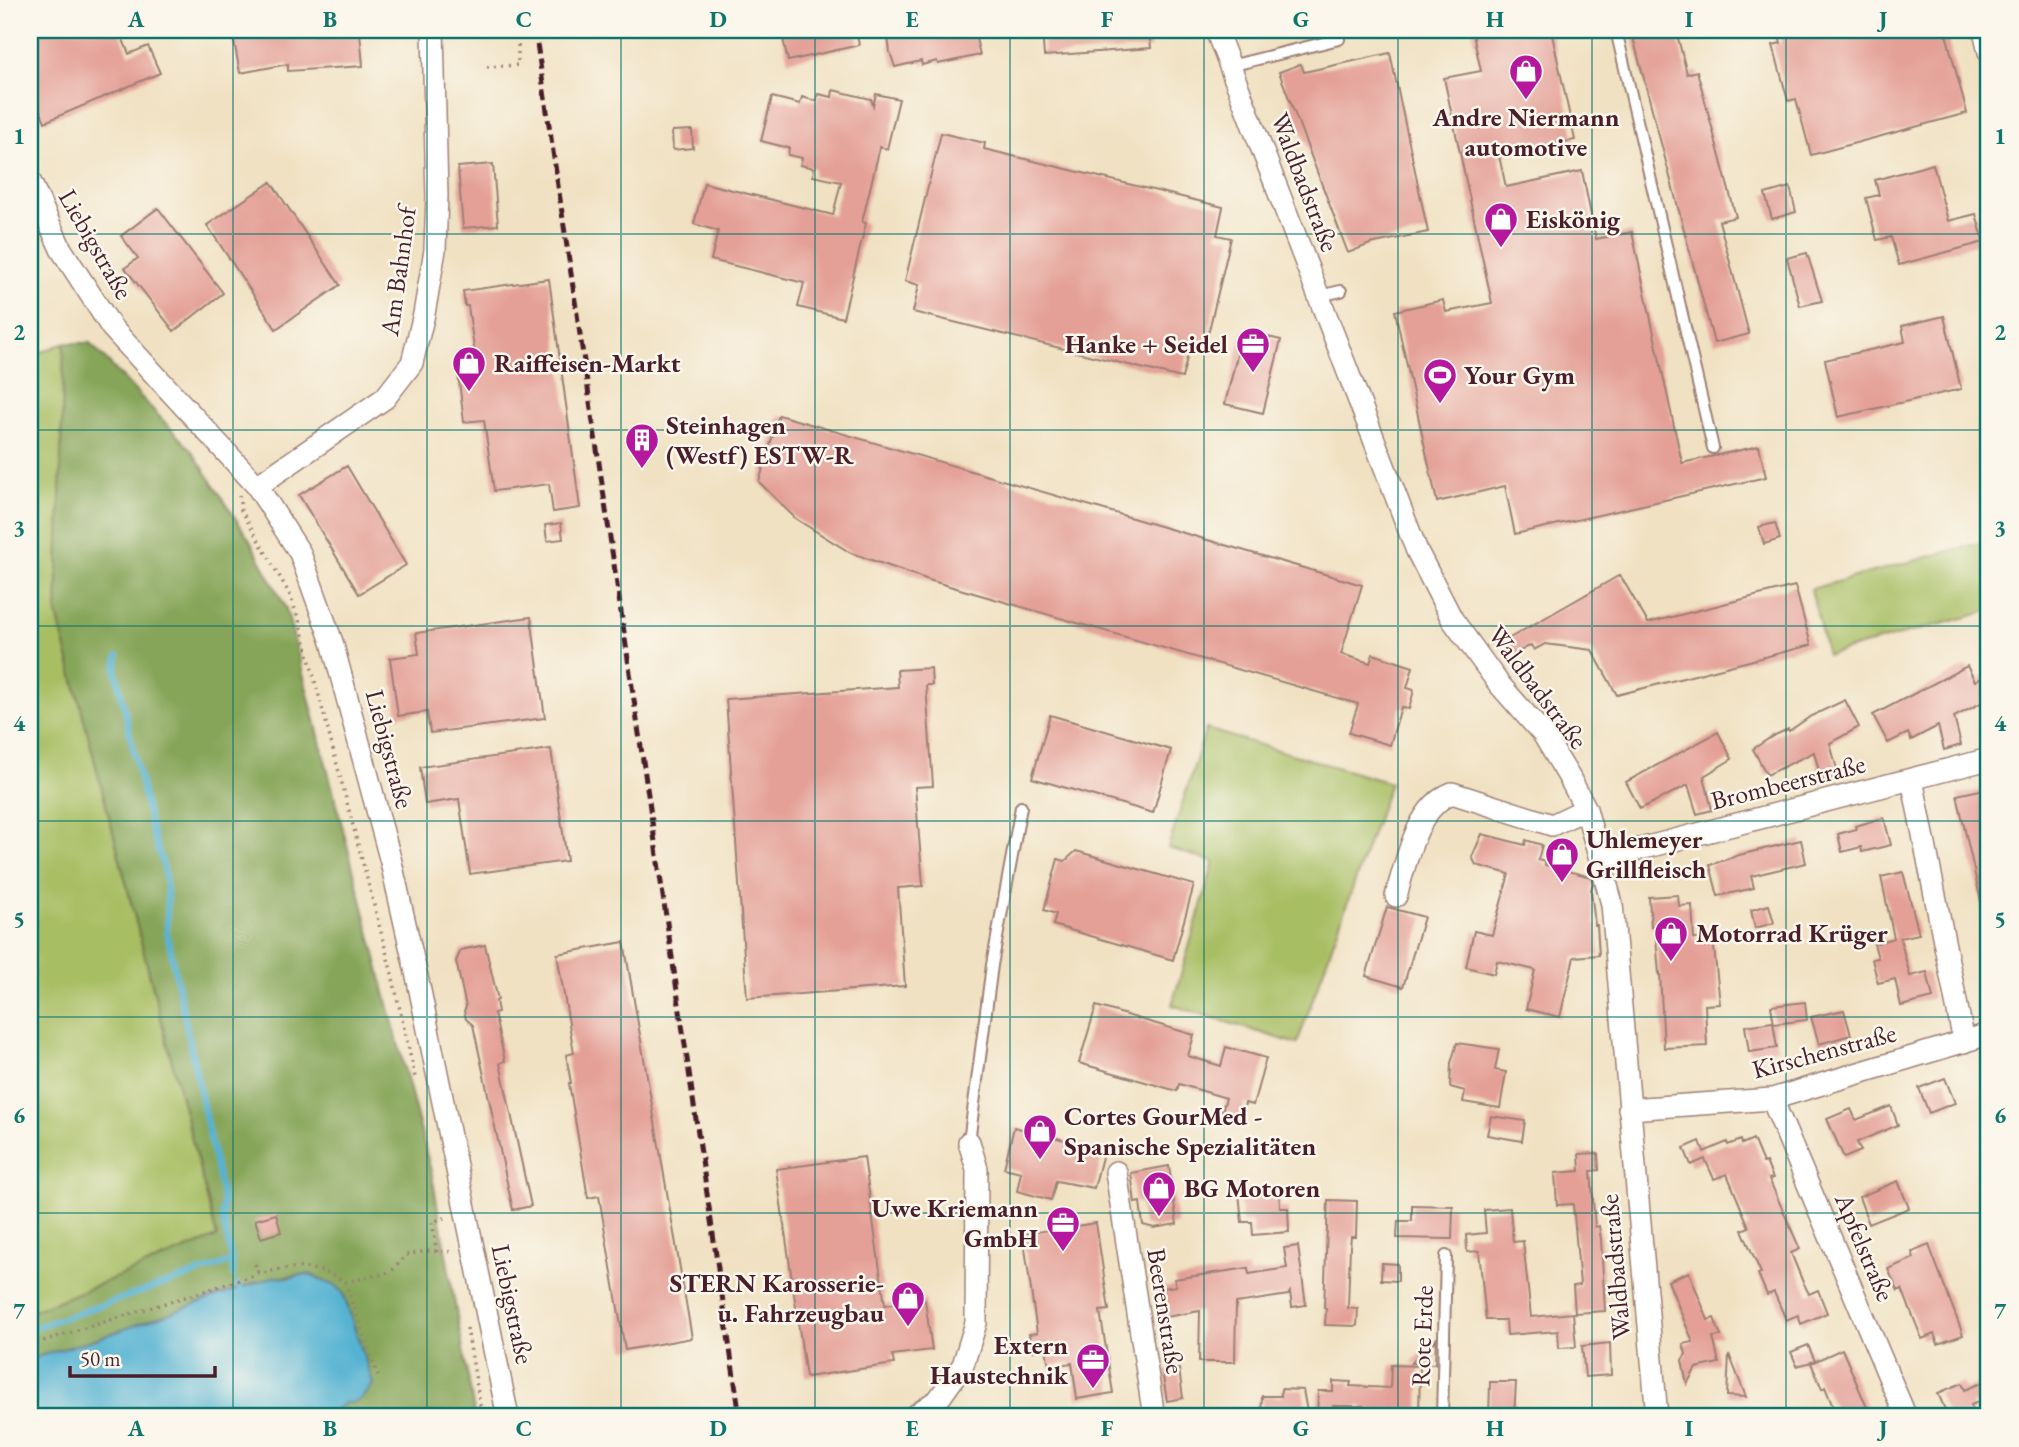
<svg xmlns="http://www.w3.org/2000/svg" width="2019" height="1447" viewBox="0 0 2019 1447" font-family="'EB Garamond',serif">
  <rect width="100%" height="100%" fill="#fbf7ec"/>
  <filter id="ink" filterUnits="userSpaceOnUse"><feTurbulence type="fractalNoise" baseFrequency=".0143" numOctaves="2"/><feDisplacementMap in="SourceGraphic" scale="14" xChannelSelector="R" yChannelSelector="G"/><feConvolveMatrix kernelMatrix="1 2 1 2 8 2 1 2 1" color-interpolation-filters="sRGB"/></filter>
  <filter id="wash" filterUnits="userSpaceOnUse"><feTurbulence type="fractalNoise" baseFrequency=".00686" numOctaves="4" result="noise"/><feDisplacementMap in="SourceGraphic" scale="28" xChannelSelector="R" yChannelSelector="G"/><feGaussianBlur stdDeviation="1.57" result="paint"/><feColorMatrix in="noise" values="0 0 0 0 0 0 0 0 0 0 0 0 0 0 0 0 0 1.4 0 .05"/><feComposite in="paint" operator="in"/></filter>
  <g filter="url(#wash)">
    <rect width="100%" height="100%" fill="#f0e1c2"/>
    <path fill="#a8be63" stroke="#796e47" stroke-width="2" d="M64 343 57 614 217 1237 30 1312V357Z
      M1989 540V611L1827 655 1811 589Z
      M1206 729 1390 783 1297 1044 1172 1005 1214 862 1168 848Z"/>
    <path fill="#86a559" stroke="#686242" stroke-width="2" d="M64 343H90L192 451 249 539 286 608 432 1175 475 1417H315L335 1410 345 1402H353L362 1398 373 1384 343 1293C337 1286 317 1276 308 1274 302 1274 283 1278 273 1277L99 1338 30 1359V1312L217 1237 57 614Z"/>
    <path fill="#54b2d2" stroke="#4f687e" stroke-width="2" d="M307 1274 338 1287 343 1293 373 1384 362 1398 353 1403H345L335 1410 315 1417H36L30 1408V1359L99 1338 273 1277 289 1278Z"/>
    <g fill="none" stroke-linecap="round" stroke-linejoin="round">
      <path stroke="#54b2d2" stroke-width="6" d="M118 656 116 671 151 829 164 868 167 893V933L223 1201 222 1216 232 1260 233 1276
        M236 1284 240 1288
        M30 1329 231 1262"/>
    </g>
    <g id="blocks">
      <path fill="#e4a097" d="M30 30H119L129 54 148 46 160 73 45 122 30 86Z
        M232 30H302V35L360 33 363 66 288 71V64L240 73Z
        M781 30H856L859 45 788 61Z
        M887 30H974L980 55 938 64 937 61 922 65 921 61 895 67 890 52Z
        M1042 30H1149L1151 48 1044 56Z
        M1472 30H1551L1575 140 1499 156 1506 187 1582 171 1596 239 1632 232 1682 463 1759 446 1766 477 1515 534 1505 486 1437 502 1395 311 1443 300 1446 312 1492 303 1444 78 1481 71Z
        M1631 30H1676L1687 74 1697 71 1736 217 1719 221 1749 334 1714 343Z
        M1778 30H1945L1967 113 1811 155 1796 99 1788 101 1773 45 1781 43Z
        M1390 53 1428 232 1370 244 1348 253 1279 72 1301 64 1304 72Z
        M833 90 871 99 873 106 876 94 899 99 887 149 880 147 862 222 866 223 843 318 798 307 804 283 711 260 718 231 694 224 704 183 833 215 841 182 813 176 814 168 800 165 802 158 788 155 789 148 761 141 772 97 800 104 802 97 816 101 818 94 832 97Z
        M692 130 693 148 673 150 672 131Z
        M941 133 985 143 984 149 1223 207 1217 235 1231 238 1205 347 1203 354 1189 350 1182 378 913 312 919 285 905 281Z
        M493 164 498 225 463 228 458 167Z
        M1933 164 1948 221 1976 214 1984 242 1899 265 1891 237 1877 240 1866 198 1879 195 1875 180Z
        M271 182 340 285 276 329 207 225Z
        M1790 187 1796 212 1772 219 1765 194Z
        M158 208 223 293 174 331 125 268 138 258 121 236Z
        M1807 253 1822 301 1800 306 1787 258Z
        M549 279 580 508 553 512 549 484 494 491 484 420 464 422 457 365 476 362 468 306H465L463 291Z
        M1944 316 1961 389 1838 417 1825 360 1905 342 1902 326Z
        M1243 331 1281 340 1263 413 1225 404Z
        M779 415 1362 585 1341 654 1370 663 1373 654 1413 667 1407 688 1414 690 1409 709 1401 707 1390 745 1349 733 1358 704 932 581 851 553 796 519 759 482Z
        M347 466 406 565 359 594 299 495Z
        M561 523 563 539 547 541 545 525Z
        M1775 523 1780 539 1764 544 1759 527Z
        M1620 575 1648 623 1795 586 1811 645 1617 695 1592 650 1545 644 1534 650 1531 645 1509 657 1501 643Z
        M531 617 545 718 430 733 427 712 398 716 390 658 419 654 416 633Z
        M1967 666 1975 681 1989 673V699L1954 717 1961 745 1944 750 1938 726 1911 740 1908 733 1888 743 1873 715Z
        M931 668 932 685H926L933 786 915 787 923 886 898 888 905 986 747 998 726 699 898 687 897 670Z
        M1845 700 1859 727 1830 743 1839 777 1822 782 1814 752 1767 775 1753 749 1773 736 1788 729 1789 731 1811 716Z
        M1050 715 1171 750 1153 813 1032 778Z
        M1718 732 1732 759 1704 776 1712 810 1697 814 1688 785 1640 809 1626 782Z
        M551 749 567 861 470 874 459 799 425 804 420 767Z
        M1989 788V910H1983L1957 795Z
        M1884 818 1891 845 1862 852 1861 847 1842 852 1838 834 1856 829 1855 826Z
        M1482 834 1525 845 1526 840 1542 845 1538 860 1545 862V865L1591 877 1593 883 1591 890 1595 925H1597L1599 955 1574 957 1560 1017 1526 1009 1535 970 1497 961 1494 974 1466 967 1474 931 1492 935 1509 874 1476 865 1472 857Z
        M1801 840 1806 863 1751 876 1754 888 1718 896 1710 865 1739 855Z
        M1076 851 1194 885 1173 960 1053 925 1056 914 1044 910 1058 859 1065 861Z
        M1903 872 1919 934 1900 938 1910 976 1927 972 1933 998 1901 1006 1895 979 1878 983 1872 959 1878 958 1874 944 1894 938 1881 877Z
        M1678 895 1679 906 1692 905 1694 939 1713 938 1720 1004 1705 1005 1707 1046 1664 1048 1660 973 1659 974 1655 926 1651 927 1649 897Z
        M1769 905 1774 923 1755 928 1751 910Z
        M1387 907 1424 917 1403 987 1366 976Z
        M624 942 692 1338 625 1350 599 1196 588 1198 569 1083H571L566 1055 574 1053 557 954Z
        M485 945 498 1000 496 1001 498 1012 494 1013 505 1061 500 1063 531 1206 513 1210 473 1025 466 1019 464 1011 466 1007 456 961 461 950Z
        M1805 1002 1807 1020 1774 1024 1771 1006Z
        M1096 1006 1194 1035 1188 1056 1221 1066 1226 1047 1266 1058 1253 1105 1245 1103 1240 1119 1221 1114 1226 1098 1179 1084 1177 1091 1079 1063Z
        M1844 1010 1851 1035 1819 1044 1811 1017Z
        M1773 1022 1777 1048 1749 1052 1745 1026Z
        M1457 1043 1499 1049 1495 1070 1506 1072 1500 1108 1463 1102 1465 1091 1450 1087 1451 1063Z
        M1945 1078 1955 1103 1929 1113 1919 1088Z
        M1891 1106 1898 1125 1857 1142 1861 1151 1844 1158 1827 1119 1851 1109 1856 1120Z
        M1491 1116 1525 1121 1522 1141 1487 1135Z
        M1014 1127 1084 1145 1083 1148 1103 1153 1094 1188 1056 1181 1051 1200 1017 1191 1021 1172 1004 1168Z
        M1753 1139 1763 1163 1766 1162 1769 1169 1773 1178 1769 1179 1800 1249 1791 1253 1802 1280 1809 1294 1818 1290 1827 1313 1801 1324 1798 1315 1786 1320 1774 1292 1767 1295 1758 1274 1761 1273 1742 1230 1749 1227 1727 1174 1714 1179 1705 1159 1691 1165 1684 1148 1700 1141 1704 1152 1727 1142 1728 1145 1741 1140 1742 1144Z
        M1598 1153 1599 1170 1591 1171 1595 1227 1599 1226 1601 1239 1605 1311 1575 1313 1573 1286 1580 1285 1573 1204 1557 1205 1555 1173 1580 1171 1579 1154Z
        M864 1157 885 1305 925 1300 932 1350 892 1355 894 1364 806 1377 776 1169Z
        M1169 1166 1177 1224 1154 1228 1143 1225 1140 1202 1135 1203 1131 1173Z
        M1898 1181 1909 1208 1869 1224 1859 1197Z
        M1279 1190 1280 1208H1288L1289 1232 1253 1235 1252 1222H1242L1239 1193Z
        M1328 1200 1357 1201 1356 1237H1351L1350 1246 1348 1308 1358 1309 1357 1326 1325 1325 1326 1308H1324Z
        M1412 1205 1453 1206 1452 1239 1397 1238 1398 1221H1412Z
        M1510 1208 1513 1242 1523 1241 1531 1317 1573 1313 1576 1347 1559 1348 1558 1331 1507 1335 1506 1320H1486L1479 1251 1467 1252 1466 1235 1486 1233 1484 1210Z
        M276 1214 281 1232 261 1238 255 1220Z
        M1096 1223 1109 1310 1100 1311 1113 1393 1077 1399 1072 1363 1049 1366 1046 1349 1032 1351 1029 1334 1037 1333 1023 1234Z
        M1929 1245 1963 1335 1938 1344 1934 1334 1922 1339 1902 1289 1898 1291 1888 1269 1914 1258 1912 1252Z
        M1298 1246 1306 1305 1292 1307 1290 1292 1288 1295 1236 1303 1235 1362H1199L1200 1311 1160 1318 1156 1289 1176 1286 1174 1279 1248 1268 1249 1274 1287 1268 1284 1248Z
        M1382 1263 1398 1264V1281L1381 1280Z
        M1689 1272 1708 1320 1714 1318 1721 1336 1713 1337 1719 1363 1696 1368 1687 1384 1682 1360 1686 1354 1683 1344 1693 1342 1668 1281Z
        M1436 1339 1435 1364 1411 1363Z
        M1610 1343 1611 1375 1585 1377 1582 1346Z
        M1808 1345 1815 1361 1797 1366 1791 1352Z
        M1842 1349 1863 1398 1871 1417H1837L1825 1387 1822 1389 1811 1363Z
        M1729 1354 1746 1397 1727 1396Z
        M1391 1365 1420 1366 1419 1417H1363V1406H1333V1417H1317L1318 1391H1333V1381L1351 1382 1350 1386 1390 1388Z
        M1179 1369 1183 1398 1167 1401 1162 1371Z
        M1490 1382H1516L1514 1417H1489Z
        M1962 1383 1965 1390 1981 1383 1987 1398 1971 1405 1974 1412 1962 1417H1948L1938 1393Z
        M1281 1389 1303 1390 1308 1417H1261L1262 1396H1281Z"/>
    </g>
  </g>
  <g filter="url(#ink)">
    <use href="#blocks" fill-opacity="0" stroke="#9d8076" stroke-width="2"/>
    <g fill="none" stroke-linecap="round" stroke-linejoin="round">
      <g stroke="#9d8076" stroke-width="14">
        <path id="service" d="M1616 30 1713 448
          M1230 66 1339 39 1338 30
          M1319 296 1341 291
          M969 1142 992 965 1021 807
          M1442 1417 1446 1256"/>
      </g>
      <g stroke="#9d8076" stroke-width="24">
        <path id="minor" d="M1216 30 1417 551 1452 619 1499 684 1543 734 1569 777 1586 809 1612 904 1657 1417
          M1984 30 1989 52
          M30 181 61 249 112 328 257 486 300 553 332 642 391 862 418 981 508 1417
          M257 486 385 398 412 363 424 314 435 250 437 196 433 30
          M1912 779 1964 1042
          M1601 859 1989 759
          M1396 896C1406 863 1416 807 1452 793L1552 825 1586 809
          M1772 1099 1906 1417
          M1629 1109 1772 1099 1989 1034
          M1116 1172 1154 1417
          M913 1417 938 1400 963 1365 976 1323 977 1169 969 1142"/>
      </g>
      <path stroke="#9d8076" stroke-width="3.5" stroke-dasharray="2 5" stroke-linecap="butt" d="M487 67 518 65V30
        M239 495 241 510 289 593 299 620 392 974 415 1077
        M437 1252 432 1222 447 1217
        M255 1264 259 1274
        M345 1282 384 1274 394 1269 406 1255 427 1251 455 1252
        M467 1328 482 1417
        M30 1345 259 1274C291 1266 315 1263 345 1282L379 1379"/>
      <use href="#service" stroke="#fff" stroke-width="10"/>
      <use href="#minor" stroke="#fff" stroke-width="21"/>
      <path stroke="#4a1f2b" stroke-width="5" stroke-dasharray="10 5" stroke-linecap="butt" d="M535 30 740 1417"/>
    </g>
  </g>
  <path fill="none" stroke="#0f766e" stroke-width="2" stroke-opacity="0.55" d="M233 30V1417M427 30V1417M621 30V1417M815 30V1417M1010 30V1417M1204 30V1417M1398 30V1417M1592 30V1417M1786 30V1417M30 234H1989M30 430H1989M30 626H1989M30 821H1989M30 1017H1989M30 1213H1989"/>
  <defs>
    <g id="shop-pin" transform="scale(1.75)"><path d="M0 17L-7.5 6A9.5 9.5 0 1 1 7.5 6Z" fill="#b5179e" stroke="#fbf7ec"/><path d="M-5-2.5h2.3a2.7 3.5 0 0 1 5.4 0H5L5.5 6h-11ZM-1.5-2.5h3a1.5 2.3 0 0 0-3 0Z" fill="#fff"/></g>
    <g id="office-pin" transform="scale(1.75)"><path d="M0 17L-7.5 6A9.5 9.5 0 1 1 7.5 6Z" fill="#b5179e" stroke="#fbf7ec"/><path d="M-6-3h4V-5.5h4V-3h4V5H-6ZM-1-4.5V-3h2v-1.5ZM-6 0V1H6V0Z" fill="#fff"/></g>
    <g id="stadium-pin" transform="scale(1.75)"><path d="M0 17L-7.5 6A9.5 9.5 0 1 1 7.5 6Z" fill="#b5179e" stroke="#fbf7ec"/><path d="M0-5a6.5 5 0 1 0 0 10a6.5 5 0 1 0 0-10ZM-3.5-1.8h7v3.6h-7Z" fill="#fff"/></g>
    <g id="building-pin" transform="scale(1.75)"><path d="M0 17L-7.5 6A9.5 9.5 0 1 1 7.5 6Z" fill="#b5179e" stroke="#fbf7ec"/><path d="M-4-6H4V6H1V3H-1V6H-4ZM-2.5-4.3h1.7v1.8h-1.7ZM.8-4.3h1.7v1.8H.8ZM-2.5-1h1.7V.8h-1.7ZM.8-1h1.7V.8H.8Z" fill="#fff"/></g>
  </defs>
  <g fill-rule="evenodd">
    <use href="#shop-pin" x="1526" y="71"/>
    <use href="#shop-pin" x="1501" y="219"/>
    <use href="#office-pin" x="1253" y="344"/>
    <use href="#shop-pin" x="469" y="363"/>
    <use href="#stadium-pin" x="1440" y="375"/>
    <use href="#building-pin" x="642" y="440"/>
    <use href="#shop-pin" x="1562" y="854"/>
    <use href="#shop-pin" x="1671" y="933"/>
    <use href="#shop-pin" x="1040" y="1131"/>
    <use href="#shop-pin" x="1159" y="1188"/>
    <use href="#office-pin" x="1063" y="1223"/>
    <use href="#shop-pin" x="908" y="1298"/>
    <use href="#office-pin" x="1093" y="1360"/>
  </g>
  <g text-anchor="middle" stroke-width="5" stroke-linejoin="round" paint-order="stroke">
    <g font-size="26" font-weight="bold" fill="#4a1f2b" stroke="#fbf7ec" text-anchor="start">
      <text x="1526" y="126" text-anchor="middle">Andre Niermann<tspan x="1526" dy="30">automotive</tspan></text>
      <text x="1526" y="228">Eiskönig</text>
      <text x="1228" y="353" text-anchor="end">Hanke + Seidel</text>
      <text x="494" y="372">Raiffeisen-Markt</text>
      <text x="1464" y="384">Your Gym</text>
      <text x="666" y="434">Steinhagen<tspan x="666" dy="30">(Westf) ESTW-R</tspan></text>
      <text x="1586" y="848">Uhlemeyer<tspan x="1586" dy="30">Grillfleisch</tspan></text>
      <text x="1696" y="942">Motorrad Krüger</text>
      <text x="1064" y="1125">Cortes GourMed -<tspan x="1064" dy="30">Spanische Spezialitäten</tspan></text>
      <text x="1184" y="1197">BG Motoren</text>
      <text x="1038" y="1217" text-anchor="end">Uwe Kriemann<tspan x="1038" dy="30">GmbH</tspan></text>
      <text x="884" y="1292" text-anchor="end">STERN Karosserie-<tspan x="884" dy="30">u. Fahrzeugbau</tspan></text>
      <text x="1068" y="1354" text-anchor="end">Extern<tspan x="1068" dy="30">Haustechnik</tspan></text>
    </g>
    <g font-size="26" fill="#4a1f2b" stroke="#fbf7ec">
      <text transform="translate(1305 182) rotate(69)" y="9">Waldbadstraße</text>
      <text transform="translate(96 244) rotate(60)" y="9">Liebigstraße</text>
      <text transform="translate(398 271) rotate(-82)" y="9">Am Bahnhof</text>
      <text transform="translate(1538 687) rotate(53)" y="9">Waldbadstraße</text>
      <text transform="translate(390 749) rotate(75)" y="9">Liebigstraße</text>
      <text transform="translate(1788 782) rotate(-14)" y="9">Brombeerstraße</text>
      <text transform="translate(1824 1051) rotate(-15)" y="9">Kirschenstraße</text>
      <text transform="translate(1865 1247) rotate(67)" y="9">Apfelstraße</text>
      <text transform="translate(1615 1267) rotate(-95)" y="9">Waldbadstraße</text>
      <text transform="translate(513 1304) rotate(78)" y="9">Liebigstraße</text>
      <text transform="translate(1166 1311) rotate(81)" y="9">Beerenstraße</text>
      <text transform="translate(1422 1336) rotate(-88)" y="9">Rote Erde</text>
    </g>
  </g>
  <rect width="2019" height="1447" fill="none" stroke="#fbf7ec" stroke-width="77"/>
  <path d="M70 1366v10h145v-10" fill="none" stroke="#4a1f2b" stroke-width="3.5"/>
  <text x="80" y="1366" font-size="21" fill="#4a1f2b" stroke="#fbf7ec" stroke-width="5" paint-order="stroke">50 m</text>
  <rect x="38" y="38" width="1942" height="1370" fill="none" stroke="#0f766e" stroke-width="2.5"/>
  <g font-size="23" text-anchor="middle" font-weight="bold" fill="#0f766e">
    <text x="136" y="27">A</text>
    <text x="330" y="27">B</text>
    <text x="524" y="27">C</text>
    <text x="718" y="27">D</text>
    <text x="912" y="27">E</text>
    <text x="1107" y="27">F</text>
    <text x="1301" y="27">G</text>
    <text x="1495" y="27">H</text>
    <text x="1689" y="27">I</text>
    <text x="1883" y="27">J</text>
    <text x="19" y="144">1</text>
    <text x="2000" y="144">1</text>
    <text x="19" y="340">2</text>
    <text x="2000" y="340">2</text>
    <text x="19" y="536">3</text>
    <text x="2000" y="536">3</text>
    <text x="19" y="731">4</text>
    <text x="2000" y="731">4</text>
    <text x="19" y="927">5</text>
    <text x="2000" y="927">5</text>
    <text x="19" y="1123">6</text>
    <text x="2000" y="1123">6</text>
    <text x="19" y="1319">7</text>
    <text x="2000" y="1319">7</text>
    <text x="136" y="1436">A</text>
    <text x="330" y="1436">B</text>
    <text x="524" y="1436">C</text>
    <text x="718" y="1436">D</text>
    <text x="912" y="1436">E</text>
    <text x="1107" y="1436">F</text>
    <text x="1301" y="1436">G</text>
    <text x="1495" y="1436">H</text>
    <text x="1689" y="1436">I</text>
    <text x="1883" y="1436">J</text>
  </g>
</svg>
